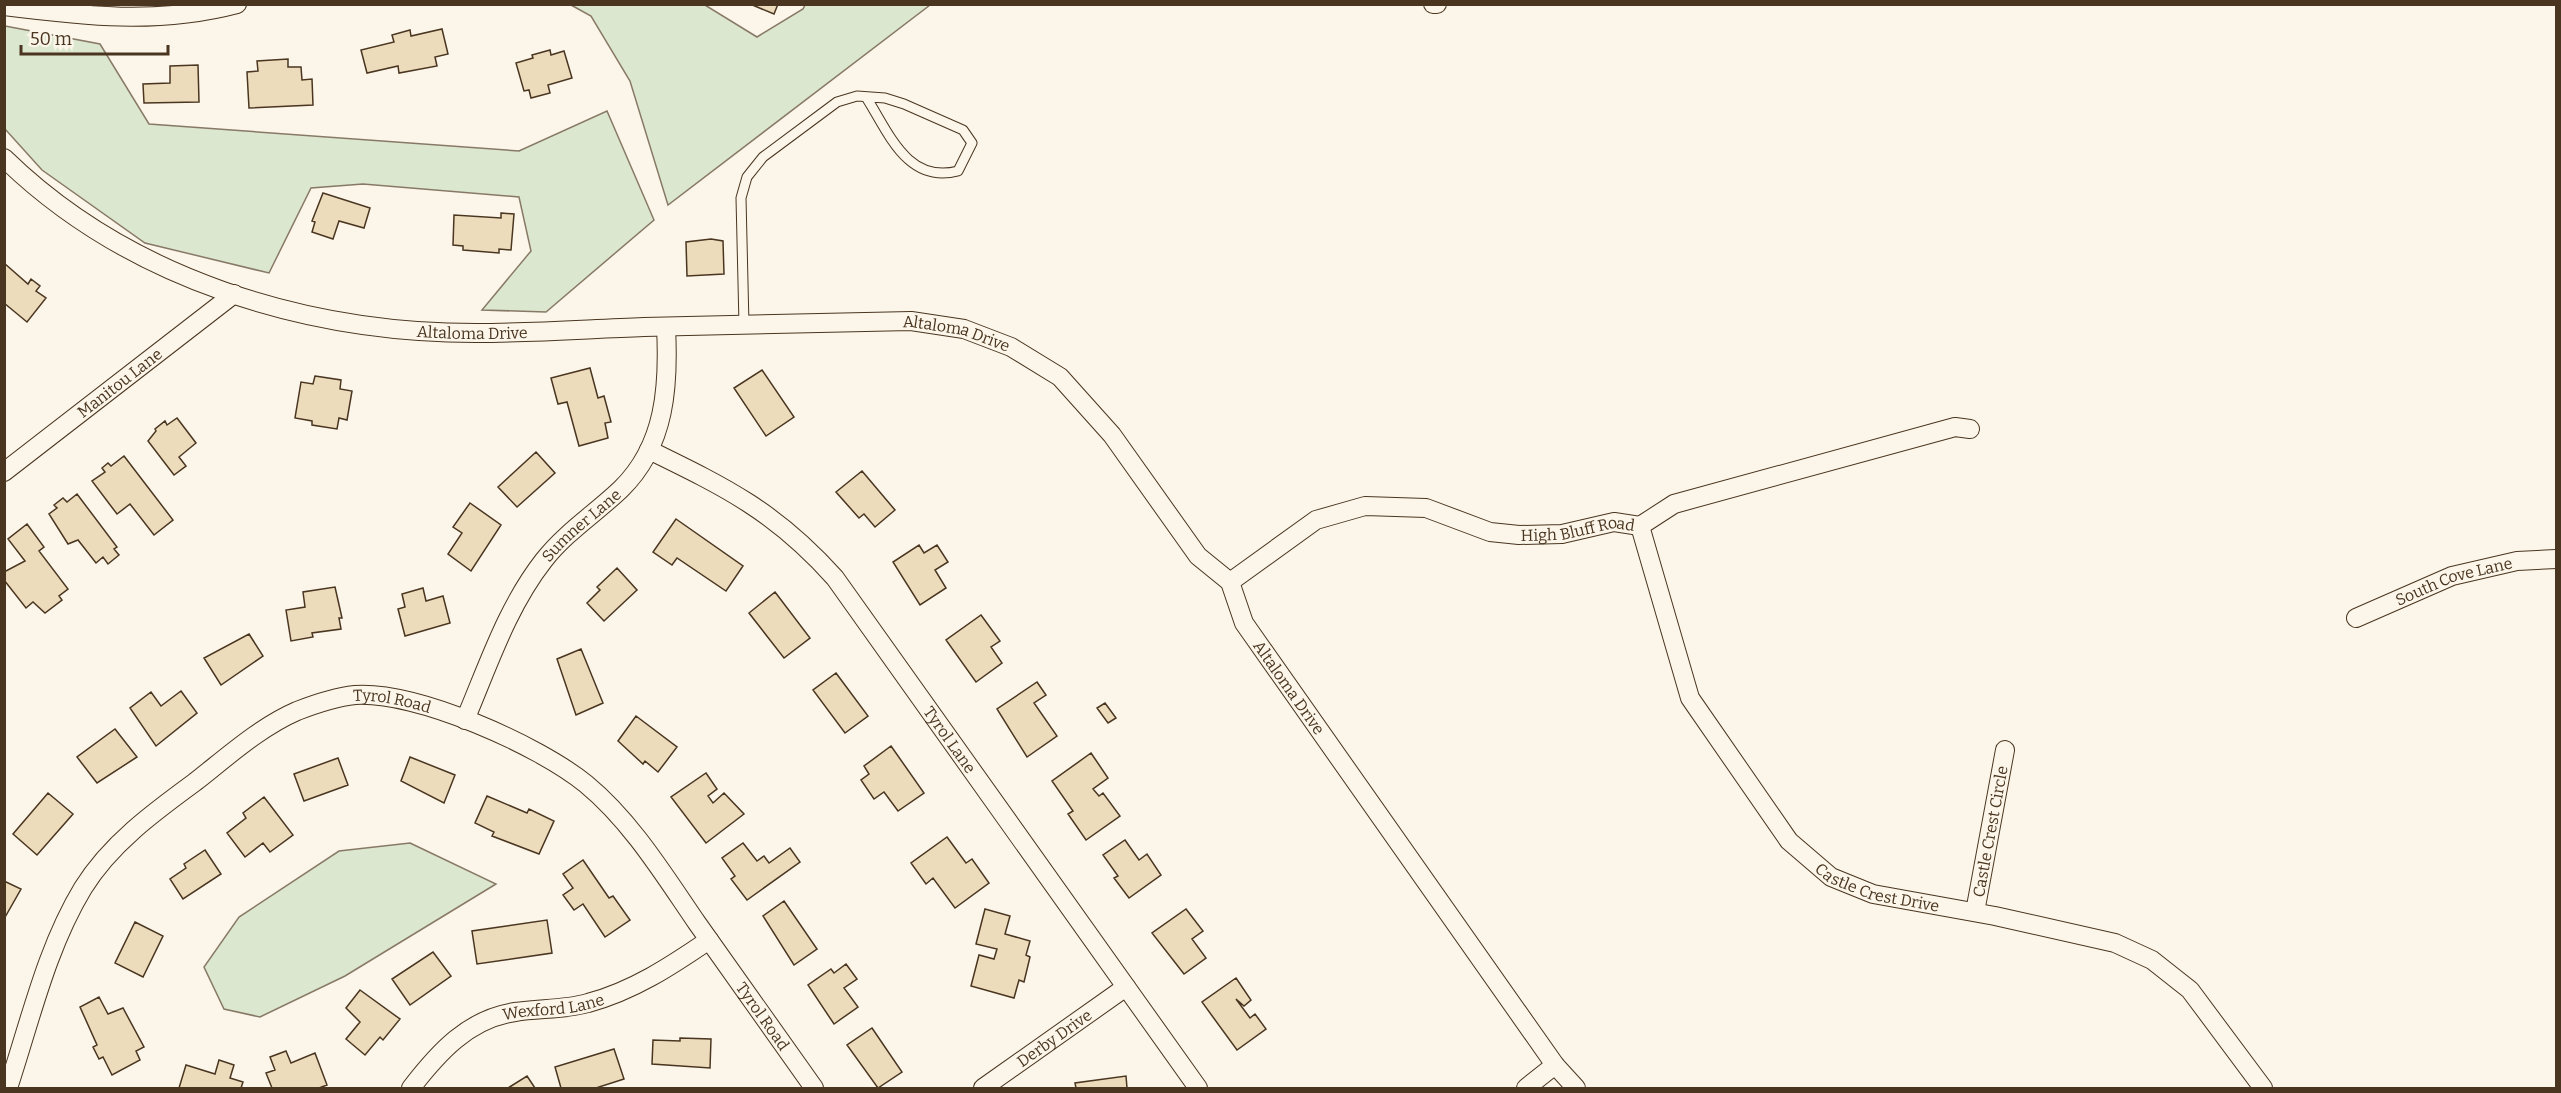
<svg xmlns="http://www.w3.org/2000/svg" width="2561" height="1093" viewBox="0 0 2561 1093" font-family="Bitter,serif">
  <rect width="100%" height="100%" fill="#fbf6e9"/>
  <path fill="#dce7d0" stroke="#887966" stroke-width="1.5" d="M571 5H705L757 37 803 9 805 5H930L668 205 630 81 591 16Z
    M5 26 100 44 149 124 519 151 607 111 654 220 546 312 482 310 531 251 519 197 363 184 311 188 269 273 145 243 42 170 5 129Z
    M410 843 496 884 345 976 260 1017 224 1009 204 967 239 917 339 851Z"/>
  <path fill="#ecdcbc" stroke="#4a3520" stroke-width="1.5" d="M750 4H778L774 14Z
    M442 29 448 54 435 57 437 66 399 73 398 66 367 73 361 50 394 42 392 35 410 30 411 36Z
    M550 50 551 55 564 51 572 78 548 85 550 93 531 98 529 90 524 91 516 63 533 58 532 55Z
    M288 59V67H301L302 80 312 79 313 105 249 108 247 72 258 71 257 61Z
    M198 65 199 102 144 103 143 84 170 83V66Z
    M323 193 370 208 364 228 339 221 333 239 312 232 315 222 312 221Z
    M501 213 514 214 511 250 499 249V253L463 250V246L453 245 454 215 501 218Z
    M711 239 723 241 724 274 687 276 686 242Z
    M4 263 28 284 31 279 40 286 36 291 46 298 27 322 4 303Z
    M590 368 598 398 604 396 611 422 605 423 608 438 579 446 567 402 558 404 551 378Z
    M762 370 794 417 766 436 734 388Z
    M315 376 341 380 340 389 352 391 347 420 339 418 337 429 312 425V421L295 418 301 382 313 384Z
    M177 418 196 443 179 457 186 466 174 475 148 441 156 431 155 429 165 421 167 425Z
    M536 452 555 473 517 507 498 487Z
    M124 456 173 520 154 535 130 504 117 514 92 481 105 472 102 468 108 463 111 466Z
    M862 471 895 510 875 527 864 514 859 518 836 492Z
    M77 494 117 547 114 549 119 555 108 564 103 557 96 563 78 540 68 544 49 514 57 508 54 505 63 498 67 502Z
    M470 503 501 525 471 571 448 554 462 533 453 527Z
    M676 519 743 566 726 591 677 558 672 565 653 552Z
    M27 524 44 547 39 551 68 589 59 596 62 600 45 613 33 602 26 608 4 580V572L25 561 8 539Z
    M919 545 924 553 937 545 948 562 935 570 946 588 920 605 893 562Z
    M617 568 637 590 604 621 587 603 600 590 597 587Z
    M335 587 342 618H339L341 629 312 633 313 637 291 641 286 610 305 607 303 592Z
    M423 588 426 601 443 596 450 623 405 636 398 609 405 607 402 594Z
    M775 592 810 638 784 658 749 613Z
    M981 615 1000 641 991 647 1002 663 976 682 946 640Z
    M249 634 263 656 221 685 204 658Z
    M581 649 603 703 576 715 557 659Z
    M836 673 868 716 845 733 813 690Z
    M1037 682 1046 695 1034 703 1057 736 1027 757 997 709Z
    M181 691 197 713 156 746 130 708 151 692 161 706Z
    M1105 703 1116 718 1108 723 1097 708Z
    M636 716 677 747 658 772 645 761 643 764 618 741Z
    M115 729 137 757 97 783 77 757Z
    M891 746 924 793 898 811 884 792 874 799 861 780 869 774 864 766Z
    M1091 753 1108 778 1093 789 1099 796 1103 793 1120 816 1086 840 1068 814 1073 811 1052 781Z
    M410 757 455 775 444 803 401 781Z
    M338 758 348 785 304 801 294 774Z
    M706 773 717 789 708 796 713 803 724 793 744 814 706 843 671 797Z
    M48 793 73 814 37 855 13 834Z
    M487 796 527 813 529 809 554 821 539 854 492 836 494 832 475 823Z
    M264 797 293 835 270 852 263 843 245 857 227 833 246 818 243 813Z
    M947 837 966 863 972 859 989 883 955 908 933 878 926 884 911 863Z
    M1125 840 1139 860 1147 854 1161 875 1129 898 1114 878 1118 876 1103 855Z
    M743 843 757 861 764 856 769 863 790 848 800 862 747 900 731 879 735 876 722 858Z
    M205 850 221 874 183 899 170 879 186 868 184 864Z
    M583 860 609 898 613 896 630 920 605 937 583 904 574 910 563 895 573 888 563 874Z
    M4 881 21 889 4 919Z
    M784 901 817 949 794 965 763 916Z
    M985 909 1010 916 1005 934 1030 941 1026 955 1030 957 1024 982 1019 980 1014 998 971 986 979 955 994 959 997 949 976 944Z
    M1186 909 1203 931 1192 939 1206 958 1184 974 1152 933Z
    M547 920 552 953 477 964 472 931Z
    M135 922 163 936 143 977 115 963Z
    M433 952 451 976 410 1005 392 979Z
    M846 964 857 979 844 988 858 1007 834 1024 808 985 831 969 834 973Z
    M1236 978 1251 1000 1244 1006 1236 999 1250 1018 1255 1014 1266 1029 1237 1050 1202 1002Z
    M360 990 400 1019 383 1040 380 1037 365 1055 346 1039 360 1022 346 1008Z
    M99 997 108 1014 123 1008 144 1047 136 1051 140 1060 112 1075 103 1057 99 1059 93 1047 97 1045 80 1007Z
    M872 1028 902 1072 878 1088 847 1045Z
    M680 1038 711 1039 710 1068 652 1064 653 1040 680 1041Z
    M614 1049 624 1079 596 1088H561L555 1067Z
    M286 1051 291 1063 315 1053 327 1085 319 1088H272L266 1073 275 1070 270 1057Z
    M219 1060 234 1065 230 1078 243 1082 241 1088H179L186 1065 215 1074Z
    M527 1076 535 1088H508Z
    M1126 1076 1127 1088H1076L1075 1083Z"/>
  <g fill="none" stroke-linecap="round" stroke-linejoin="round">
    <g stroke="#4a3520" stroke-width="11">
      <path id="lane" d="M744 325 741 198 747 177 763 157 837 102 857 96 885 98 904 104 963 130 972 143 958 171C907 184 889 133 866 97"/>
    </g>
    <g stroke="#4a3520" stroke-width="20">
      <g id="street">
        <path d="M1433 4H1437"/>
        <path d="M4 6C84 16 157 25 237 4"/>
        <path id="s1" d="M4 158C128 279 306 333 476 333 532 333 588 329 644 327 733 325 822 323 911 321L964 329 1011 347 1060 377 1112 435 1198 556 1230 582 1244 623 1555 1065 1576 1088"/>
        <path id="s2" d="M649 450C727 488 776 512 835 578L1198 1088"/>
        <path id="s3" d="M4 472 234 294"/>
        <path id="s4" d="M1640 526 1690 698 1789 841 1831 877 1873 894 1995 916 2115 943 2152 960 2190 990 2263 1088"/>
        <path id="s5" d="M1230 582 1316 520 1365 506 1426 508 1490 532 1519 535 1562 534 1614 522 1640 526 1674 504 1955 427 1970 429"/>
        <path id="s6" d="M2356 618 2452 576 2517 561 2556 559"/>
        <path id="s7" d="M465 720C488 666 507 607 544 560 566 532 596 513 621 489 666 445 669 385 666 327"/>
        <path id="s8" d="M1975 912 2005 750"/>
        <path id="s9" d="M8 1088C30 1022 46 949 83 888 110 844 154 812 195 782 227 757 260 727 297 711 315 704 336 697 355 695 417 691 538 745 586 784 631 821 664 875 697 923 736 978 775 1033 814 1088"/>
        <path id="s10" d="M411 1088C438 1053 468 1019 515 1012 539 1008 564 1010 588 1003 633 991 671 966 709 940"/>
        <path id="s11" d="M983 1088 1126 987"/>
        <path d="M1526 1088 1555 1065"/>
      </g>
    </g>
    <use href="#lane" stroke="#fbf6e9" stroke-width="9"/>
    <use href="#street" stroke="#fbf6e9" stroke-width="18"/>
  </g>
  <g text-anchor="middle" stroke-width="4.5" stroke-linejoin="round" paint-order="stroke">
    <g font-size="16" fill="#4a3520" stroke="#fbf6e9">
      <text dy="6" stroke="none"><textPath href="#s1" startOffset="512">Altaloma Drive</textPath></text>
      <text dy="6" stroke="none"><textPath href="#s1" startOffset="998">Altaloma Drive</textPath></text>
      <text dy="6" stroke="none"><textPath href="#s3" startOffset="146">Manitou Lane</textPath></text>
      <text dy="6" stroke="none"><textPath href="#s7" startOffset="230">Sumner Lane</textPath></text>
      <text dy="6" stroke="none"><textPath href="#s5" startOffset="375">High Bluff Road</textPath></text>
      <text dy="6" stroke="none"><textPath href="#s6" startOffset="105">South Cove Lane</textPath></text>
      <text dy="6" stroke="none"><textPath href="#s1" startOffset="1502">Altaloma Drive</textPath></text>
      <text dy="6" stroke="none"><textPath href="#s9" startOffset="592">Tyrol Road</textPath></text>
      <text dy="6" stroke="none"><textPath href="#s2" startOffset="426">Tyrol Lane</textPath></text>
      <text dy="6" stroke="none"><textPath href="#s8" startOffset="82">Castle Crest Circle</textPath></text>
      <text dy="6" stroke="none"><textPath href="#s4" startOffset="456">Castle Crest Drive</textPath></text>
      <text dy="6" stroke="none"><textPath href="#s10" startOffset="171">Wexford Lane</textPath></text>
      <text dy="6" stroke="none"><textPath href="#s9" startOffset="1098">Tyrol Road</textPath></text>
      <text dy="6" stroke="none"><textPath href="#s11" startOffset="87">Derby Drive</textPath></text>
    </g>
  </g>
  <rect width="2561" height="1093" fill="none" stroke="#4a3520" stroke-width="12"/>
  <path d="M21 45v9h147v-9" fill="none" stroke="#4a3520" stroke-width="3"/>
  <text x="30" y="45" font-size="18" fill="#4a3520" stroke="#fbf6e9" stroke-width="4.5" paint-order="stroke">50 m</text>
</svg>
